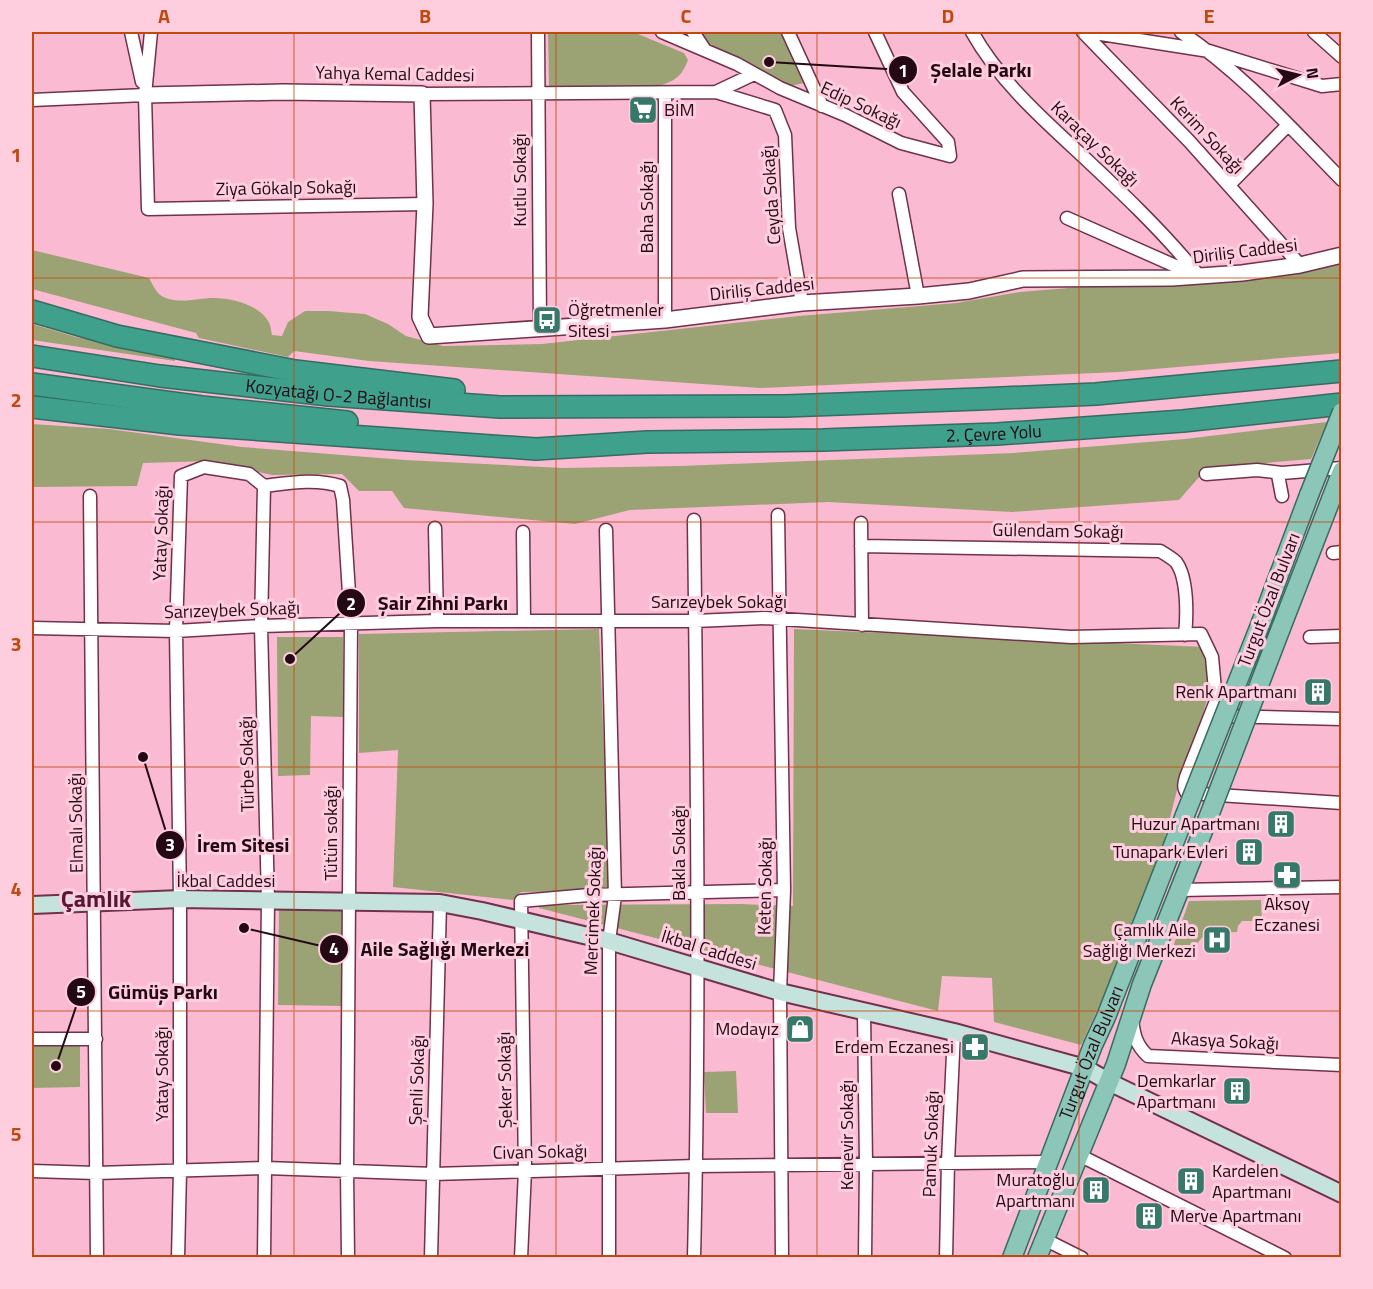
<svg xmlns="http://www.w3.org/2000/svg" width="1373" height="1289" viewBox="0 0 1373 1289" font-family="'Titillium Web',sans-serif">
  <rect width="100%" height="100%" fill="#fabbd2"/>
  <path fill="#9ba374" d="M548 32H633L684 53 688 60C682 75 677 80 662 85L549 87Z
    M702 32H783L809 82 790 86 710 48Z
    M32 250 149 278C152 283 155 290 159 294 174 306 197 298 214 298 232 298 259 305 268 321 271 325 271 331 272 335L282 336 288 322 305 311H328L365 314 388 324 406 336 443 346 542 344 799 316 956 303 1020 292 1201 277 1341 259V353L1119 372 760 388 369 361 294 351 288 357 199 338 196 333 32 289Z
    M32 324 76 337 175 358V361L32 340Z
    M1327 422 1311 459 1207 468 1179 500 1012 512 828 502 630 510 575 524 404 508 392 491H359L342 474 272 475 209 461 143 463 137 486 32 487V424L109 429 242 447 405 460 563 468 679 466 1014 453 1185 439Z
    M599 629 610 891 521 892 513 900 393 887 398 750 359 753V634Z
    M794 629 1205 647 1211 686 1196 738 1177 790 1150 897 1081 1045 994 1022 992 978 942 976 938 1011 539 908V905L741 904 793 906Z
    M277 637H343L344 717 311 716 310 775 278 776Z
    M1261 900 1262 921H1242L1238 926 1237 932 1206 933 1194 947H1173L1189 901Z
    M344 907 342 1006 278 1005 279 908Z
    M80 1044V1087L32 1088V1045Z
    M736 1071 738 1113H706L704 1072Z"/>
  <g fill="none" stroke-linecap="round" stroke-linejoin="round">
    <g stroke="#71304b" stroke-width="15">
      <path id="minor" d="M131 32 142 82
        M151 32 145 95 148 209 425 204
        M538 32 540 327
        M662 32 737 64 780 88 845 115 901 143 950 156 948 142 903 92 875 32
        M693 32 705 50
        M788 32 822 106
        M972 32C998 78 1036 113 1074 148 1118 189 1162 230 1199 276
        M1083 32 1189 141 1300 265
        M1088 32 1209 51 1322 86 1342 84
        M1181 32C1241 72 1291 128 1342 180
        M1314 32 1342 57
        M716 92 775 110 785 135 789 228 802 303
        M422 94 716 92 754 74
        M32 100 145 95
        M1229 185 1288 125
        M899 194 918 296
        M1067 218 1198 276
        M665 320V94
        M1282 473 1278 475 1282 496
        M1206 474 1257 470 1282 473 1342 468
        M264 486C289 483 315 478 340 486L343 500 351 624 347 1171 348 1258
        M90 496 97 1258
        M778 515 784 890 780 992 782 1258
        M861 523 862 625
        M435 528 437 621
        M606 530 615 896 609 941V1258
        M523 532 524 620
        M861 546 1160 551C1165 554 1172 558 1176 562 1188 578 1187 616 1185 635
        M1333 553 1342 552
        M32 628 176 631 261 626 437 621H695L765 618 1071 637 1201 634 1212 657 1216 701 1186 777C1184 784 1183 788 1187 793L1342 803
        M1310 637 1342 636
        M1217 716 1342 719
        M1179 890 1342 887
        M864 1012 866 1164 865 1258
        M1132 1020C1134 1035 1136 1045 1148 1056L1342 1065
        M32 1039H96
        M1079 1155 1285 1258
        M32 1171 96 1173 266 1168 433 1174 696 1166 1049 1162
        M1044 1239 1082 1258
        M178 1258 180 1171V899L176 631 181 476 204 467 249 474 264 486
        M264 1258 268 900 261 626 264 486
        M431 1258 440 903
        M521 1258 525 1170 521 901 589 895 784 890
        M694 1258C700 1012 697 766 694 520
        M946 1258 948 1162 954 1032"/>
    </g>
    <g stroke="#71304b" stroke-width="18">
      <path id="tertiary" d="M145 95 283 92 422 94 425 204 420 317 429 336 665 320 802 303 918 296 969 291 1023 279 1172 278 1242 273 1300 265 1342 255"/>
    </g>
    <g stroke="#71304b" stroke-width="20">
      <path id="secondary" d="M32 905 180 899 440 903 482 911 609 941 780 992 954 1032 1085 1068 1109 1082 1342 1194"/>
    </g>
    <g stroke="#366b62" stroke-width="21">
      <g id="primary">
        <path d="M1262 620 1309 495"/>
        <path d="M1281 628 1342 471"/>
        <path id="s1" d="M1012 1258 1093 1045 1106 1017 1185 815"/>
        <path d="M1037 1258 1116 1064 1142 984 1207 821"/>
      </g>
    </g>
    <g stroke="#366b62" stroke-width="24">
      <g id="motorway">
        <path d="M32 311 117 336 295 371 454 390"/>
        <path id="s2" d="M32 356 160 376 329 395 500 407 785 406 979 399 1096 394 1342 371"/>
        <path d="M32 384 202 407 347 422"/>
        <path id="s3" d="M32 407 180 424 536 449 647 442 823 440 997 434 1183 421 1342 404"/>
      </g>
    </g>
    <use href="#minor" stroke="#fff" stroke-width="12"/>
    <use href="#tertiary" stroke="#fff" stroke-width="15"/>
    <use href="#secondary" stroke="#c5e2dc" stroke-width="16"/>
    <use href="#primary" stroke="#8cc6b9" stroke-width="18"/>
    <use href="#motorway" stroke="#3fa08b" stroke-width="21"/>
    <g stroke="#366b62" stroke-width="21" stroke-linecap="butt">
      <path id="primary-bridge" d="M1309 495 1342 412
        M1185 815 1262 620
        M1207 821 1281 628"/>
    </g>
    <use href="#primary-bridge" stroke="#8cc6b9" stroke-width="18"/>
  </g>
  <path fill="none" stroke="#c1490e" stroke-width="1.5" stroke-opacity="0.55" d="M294 32V1258M556 32V1258M817 32V1258M1079 32V1258M32 278H1342M32 522H1342M32 767H1342M32 1011H1342"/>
  <defs>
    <g id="supermarket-square" transform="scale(1.5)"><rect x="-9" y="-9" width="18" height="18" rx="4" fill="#367869" stroke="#fecede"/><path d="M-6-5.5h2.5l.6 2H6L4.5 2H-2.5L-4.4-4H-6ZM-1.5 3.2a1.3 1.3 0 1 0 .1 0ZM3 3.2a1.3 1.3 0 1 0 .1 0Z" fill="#fff"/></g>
    <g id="bus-square" transform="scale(1.5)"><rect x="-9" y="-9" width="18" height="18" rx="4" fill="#367869" stroke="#fecede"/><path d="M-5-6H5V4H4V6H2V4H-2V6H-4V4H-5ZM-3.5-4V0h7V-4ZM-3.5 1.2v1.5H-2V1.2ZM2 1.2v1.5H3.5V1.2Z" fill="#fff"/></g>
    <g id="building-square" transform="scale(1.5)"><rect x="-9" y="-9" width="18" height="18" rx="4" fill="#367869" stroke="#fecede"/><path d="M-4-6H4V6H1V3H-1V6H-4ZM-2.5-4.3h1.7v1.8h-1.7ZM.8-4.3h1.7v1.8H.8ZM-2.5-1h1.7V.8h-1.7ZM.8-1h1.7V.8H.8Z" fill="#fff"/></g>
    <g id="pharmacy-square" transform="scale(1.5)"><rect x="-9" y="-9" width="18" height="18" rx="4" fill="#367869" stroke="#fecede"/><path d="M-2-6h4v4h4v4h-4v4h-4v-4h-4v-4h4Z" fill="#fff"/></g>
    <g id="hospital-square" transform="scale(1.5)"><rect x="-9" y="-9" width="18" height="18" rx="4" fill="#367869" stroke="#fecede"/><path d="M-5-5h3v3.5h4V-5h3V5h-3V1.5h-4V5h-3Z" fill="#fff"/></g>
    <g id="shop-square" transform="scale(1.5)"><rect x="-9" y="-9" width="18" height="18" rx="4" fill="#367869" stroke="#fecede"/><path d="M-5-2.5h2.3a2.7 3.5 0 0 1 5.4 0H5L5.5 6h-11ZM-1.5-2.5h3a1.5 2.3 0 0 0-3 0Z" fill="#fff"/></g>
  </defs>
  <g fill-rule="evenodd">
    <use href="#supermarket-square" x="643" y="110"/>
    <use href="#bus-square" x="547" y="320"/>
    <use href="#building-square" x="1318" y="692"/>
    <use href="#building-square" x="1281" y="824"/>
    <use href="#building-square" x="1249" y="852"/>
    <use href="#pharmacy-square" x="1287" y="875"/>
    <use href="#hospital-square" x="1217" y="940"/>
    <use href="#shop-square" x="800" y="1029"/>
    <use href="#pharmacy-square" x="975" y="1047"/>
    <use href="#building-square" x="1237" y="1091"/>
    <use href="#building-square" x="1191" y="1181"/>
    <use href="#building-square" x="1096" y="1190"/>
    <use href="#building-square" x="1149" y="1216"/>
  </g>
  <g text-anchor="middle" stroke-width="6" stroke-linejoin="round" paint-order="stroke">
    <g font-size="18" fill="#240915" stroke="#fecede">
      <text transform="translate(395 74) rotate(1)" y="6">Yahya Kemal Caddesi</text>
      <text transform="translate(861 105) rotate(25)" y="6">Edip Sokağı</text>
      <text transform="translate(1207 135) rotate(47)" y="6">Kerim Sokağı</text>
      <text transform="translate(1095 144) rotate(44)" y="6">Karaçay Sokağı</text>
      <text transform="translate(520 180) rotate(-90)" y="6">Kutlu Sokağı</text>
      <text transform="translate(286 188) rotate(-1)" y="6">Ziya Gökalp Sokağı</text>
      <text transform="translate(771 195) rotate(-94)" y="6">Ceyda Sokağı</text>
      <text transform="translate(647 207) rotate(-90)" y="6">Baha Sokağı</text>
      <text transform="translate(1245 251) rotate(-7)" y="6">Diriliş Caddesi</text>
      <text transform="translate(762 289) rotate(-6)" y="6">Diriliş Caddesi</text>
      <text dy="6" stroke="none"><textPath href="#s2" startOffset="309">Kozyatağı O-2 Bağlantısı</textPath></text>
      <text dy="6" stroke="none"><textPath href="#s3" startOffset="964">2. Çevre Yolu</textPath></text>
      <text transform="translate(1058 531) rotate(1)" y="6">Gülendam Sokağı</text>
      <text transform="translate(161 533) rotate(-88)" y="6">Yatay Sokağı</text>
      <text transform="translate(1269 600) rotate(-69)" y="6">Turgut Özal Bulvarı</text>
      <text x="719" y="608">Sarızeybek Sokağı</text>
      <text transform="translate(232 610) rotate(-2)" y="6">Sarızeybek Sokağı</text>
      <text transform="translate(247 764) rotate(-91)" y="6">Türbe Sokağı</text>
      <text transform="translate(76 823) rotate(-91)" y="6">Elmalı Sokağı</text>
      <text transform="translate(331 833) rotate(-90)" y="6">Tütün sokağı</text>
      <text transform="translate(679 853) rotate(-90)" y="6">Bakla Sokağı</text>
      <text x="226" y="887">İkbal Caddesi</text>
      <text transform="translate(765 886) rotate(-89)" y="6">Keten Sokağı</text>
      <text transform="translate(593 911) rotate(-88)" y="6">Mercimek Sokağı</text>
      <text transform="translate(709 950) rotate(17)" y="6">İkbal Caddesi</text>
      <text transform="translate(1225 1041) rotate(3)" y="6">Akasya Sokağı</text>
      <text dy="6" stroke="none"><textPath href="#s1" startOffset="220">Turgut Özal Bulvarı</textPath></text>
      <text transform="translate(162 1074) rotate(-90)" y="6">Yatay Sokağı</text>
      <text transform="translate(417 1080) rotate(-88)" y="6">Şenli Sokağı</text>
      <text transform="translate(505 1080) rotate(-91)" y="6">Şeker Sokağı</text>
      <text transform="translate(847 1135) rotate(-90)" y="6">Kenevir Sokağı</text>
      <text transform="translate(931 1144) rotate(-88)" y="6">Pamuk Sokağı</text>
      <text transform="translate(540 1152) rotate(-1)" y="6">Civan Sokağı</text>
    </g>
    <g font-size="18" fill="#240915" stroke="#fecede" text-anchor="end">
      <text x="664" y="116" text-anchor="start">BİM</text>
      <text x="568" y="316" text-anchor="start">Öğretmenler<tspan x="568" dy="21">Sitesi</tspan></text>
      <text x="1297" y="698">Renk Apartmanı</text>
      <text x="1260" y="830">Huzur Apartmanı</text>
      <text x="1228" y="858">Tunapark Evleri</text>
      <text x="1287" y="910" text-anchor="middle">Aksoy<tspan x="1287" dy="21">Eczanesi</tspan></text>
      <text x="1196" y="936">Çamlık Aile<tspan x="1196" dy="21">Sağlığı Merkezi</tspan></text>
      <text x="779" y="1035">Modayız</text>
      <text x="954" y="1053">Erdem Eczanesi</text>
      <text x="1216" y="1087">Demkarlar<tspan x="1216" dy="21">Apartmanı</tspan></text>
      <text x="1212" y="1177" text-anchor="start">Kardelen<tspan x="1212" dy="21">Apartmanı</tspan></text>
      <text x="1075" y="1186">Muratoğlu<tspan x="1075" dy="21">Apartmanı</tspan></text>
      <text x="1170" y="1222" text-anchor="start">Merve Apartmanı</text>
    </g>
    <g font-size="24" font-weight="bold" fill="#551734" stroke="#fecede">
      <text x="96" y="907">Çamlık</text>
    </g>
  </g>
  <path fill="none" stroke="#240915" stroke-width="2" d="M769 62L903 70M290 659L351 603M143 757L170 845M244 928L334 949M56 1066L81 992"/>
  <g fill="#240915" stroke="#fecede" stroke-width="2">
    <circle cx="769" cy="62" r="6"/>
    <circle cx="290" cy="659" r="6"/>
    <circle cx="143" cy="757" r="6"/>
    <circle cx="244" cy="928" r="6"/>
    <circle cx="56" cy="1066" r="6"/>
    <circle cx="903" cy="70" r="15"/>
    <circle cx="351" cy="603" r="15"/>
    <circle cx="170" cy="845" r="15"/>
    <circle cx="334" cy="949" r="15"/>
    <circle cx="81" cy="992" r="15"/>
  </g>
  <g font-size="18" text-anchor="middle" font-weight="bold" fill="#fff">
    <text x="903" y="77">1</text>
    <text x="351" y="610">2</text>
    <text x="170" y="851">3</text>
    <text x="334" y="955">4</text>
    <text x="81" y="998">5</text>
  </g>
  <g font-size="20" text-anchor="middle" font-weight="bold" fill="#240915" stroke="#fecede" stroke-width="6" stroke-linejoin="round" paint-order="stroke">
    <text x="981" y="77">Şelale Parkı</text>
    <text x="443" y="610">Şair Zihni Parkı</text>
    <text x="243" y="852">İrem Sitesi</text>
    <text x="445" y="956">Aile Sağlığı Merkezi</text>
    <text x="163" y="999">Gümüş Parkı</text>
  </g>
  <rect width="1373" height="1289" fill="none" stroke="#fecede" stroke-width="66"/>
  <g transform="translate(1298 75) rotate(83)" stroke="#fecede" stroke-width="4.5" paint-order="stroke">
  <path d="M0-4.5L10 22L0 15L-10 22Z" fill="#240915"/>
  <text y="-9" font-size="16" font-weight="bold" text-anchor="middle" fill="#240915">N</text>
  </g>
  <rect x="33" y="33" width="1307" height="1223" fill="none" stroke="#c1490e" stroke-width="2"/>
  <g font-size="20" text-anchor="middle" font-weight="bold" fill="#c1490e">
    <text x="164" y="23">A</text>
    <text x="425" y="23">B</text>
    <text x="686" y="23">C</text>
    <text x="948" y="23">D</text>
    <text x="1209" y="23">E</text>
    <text x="16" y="162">1</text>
    <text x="16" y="407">2</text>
    <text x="16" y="651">3</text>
    <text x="16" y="896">4</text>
    <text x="16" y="1141">5</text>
  </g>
</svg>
